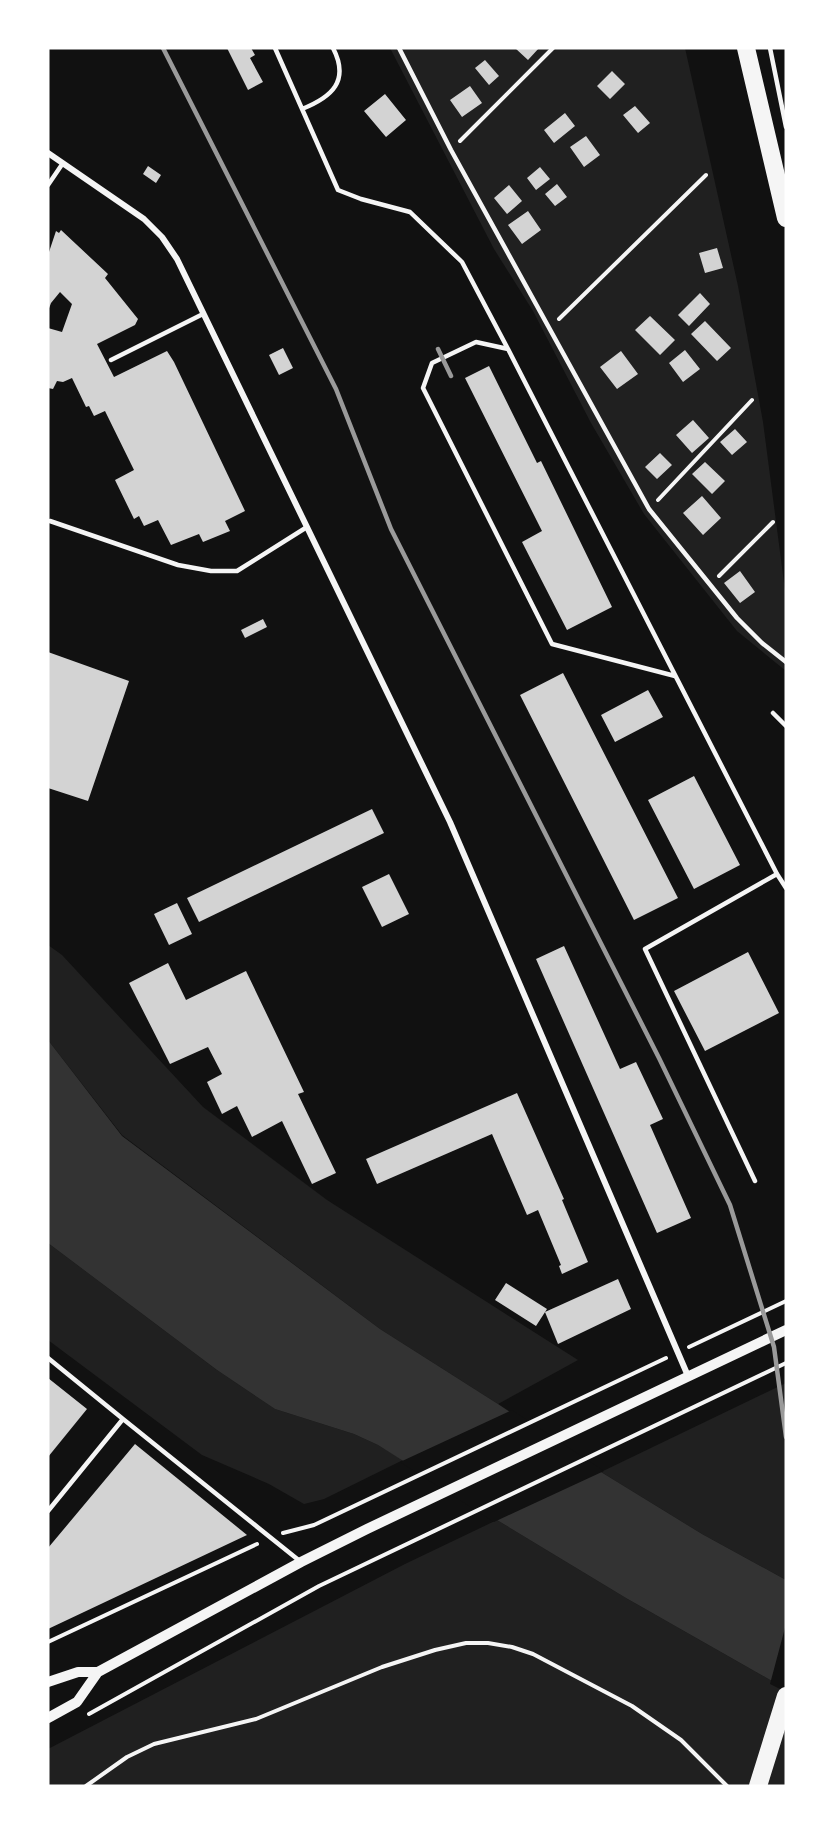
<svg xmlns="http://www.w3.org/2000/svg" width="834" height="1834" viewBox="0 0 834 1834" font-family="Bitter,serif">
  <rect width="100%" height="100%" fill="#111"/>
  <path fill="#202020" d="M390 48H685L738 286 763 422 786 598V671L737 631 644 514 591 423 533 311 494 249Z
    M48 945 62 955 203 1107 327 1200 578 1360 498 1404 380 1329 122 1135 48 1040Z
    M48 1243 217 1370 275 1409 354 1434 378 1445 403 1460 324 1499 304 1504 269 1484 202 1455 48 1340Z
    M786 1383V1580L702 1534 601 1472Z
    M497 1520 626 1598 786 1689V1786H48V1749L405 1564Z"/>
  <path fill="#333" d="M48 1040 122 1136 380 1329 498 1404 601 1472 702 1534 786 1580V1689L626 1598 497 1520 378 1445 354 1434 275 1409 217 1370 48 1243Z"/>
  <path fill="#111" d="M512 1410 604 1471 494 1522 400 1462Z
    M786 1624V1692L770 1684Z"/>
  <path fill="#d3d3d3" d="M227 48H251L255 55 250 58 263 82 248 90Z
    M515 48H539L528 60Z
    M485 60 499 76 489 85 475 68Z
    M612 71 625 84 610 99 597 86Z
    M470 86 482 103 462 117 450 100Z
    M385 94 406 120 386 137 364 111Z
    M635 106 650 123 638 133 623 115Z
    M565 113 575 126 554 143 544 130Z
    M586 136 600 155 584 167 570 147Z
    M148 166 161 175 156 183 143 174Z
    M540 167 550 179 536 190 527 178Z
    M557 184 567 197 555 206 545 194Z
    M509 185 522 201 507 214 494 198Z
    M528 211 541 230 522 244 508 225Z
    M61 230 108 274 105 278 138 319 135 325 97 344 114 377 167 351 174 362 245 511 225 521 230 531 203 542 199 534 171 545 158 520 144 526 139 516 134 519 115 480 134 470 105 411 94 416 89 406 86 407 72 378 63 382 57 381 53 389 48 388V328L62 332 72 304 60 292 51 303 48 311V255L56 231 59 233Z
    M717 248 723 268 705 273 699 253Z
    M700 293 710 304 689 326 678 315Z
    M650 316 675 340 660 355 635 330Z
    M705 321 731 348 717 361 691 334Z
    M283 348 293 368 279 375 269 355Z
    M685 350 700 369 683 382 669 363Z
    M621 351 638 374 617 389 600 367Z
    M489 366 537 463 541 461 612 607 567 630 522 542 542 531 465 378Z
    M693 420 709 438 692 453 676 435Z
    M735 429 747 442 732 455 720 442Z
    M660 453 672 465 657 479 645 467Z
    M705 462 725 481 712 494 692 474Z
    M702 496 721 518 703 535 683 513Z
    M740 571 755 592 740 603 724 583Z
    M263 619 267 627 245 638 241 630Z
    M48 652 129 681 88 801 48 788Z
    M563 673 678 898 634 920 520 695Z
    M648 690 663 717 615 742 601 715Z
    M694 776 740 865 694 889 648 800Z
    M372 809 384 833 199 922 187 898Z
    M389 874 409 914 382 927 362 887Z
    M177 903 192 934 169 945 154 914Z
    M564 946 620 1069 636 1062 663 1119 650 1125 691 1218 657 1233 536 959Z
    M748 952 779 1013 705 1051 674 991Z
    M168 963 186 1000 246 971 304 1092 298 1094 336 1173 312 1184 282 1121 252 1137 237 1106 222 1114 207 1082 222 1074 208 1047 170 1064 129 983Z
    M517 1093 564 1199 562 1200 588 1262 562 1274 559 1266 561 1265 538 1210 527 1215 492 1134 377 1184 366 1159Z
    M618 1279 631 1309 558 1344 545 1312Z
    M506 1283 547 1309 536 1326 495 1300Z
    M48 1378 87 1409 48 1457Z
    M135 1444 247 1535 48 1629V1548Z"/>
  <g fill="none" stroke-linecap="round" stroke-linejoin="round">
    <path stroke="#f5f5f5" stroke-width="4" d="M460 141 553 48
      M559 319 706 175
      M658 500 752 400
      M719 576 773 522
      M689 1347 786 1301
      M283 1533 314 1525 666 1358
      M48 1642 257 1544
      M89 1714 319 1586 786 1363
      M86 1786 127 1757 154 1744 256 1719 382 1667 435 1650 466 1643H488L512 1647 533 1654 632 1706 681 1740 727 1786"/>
    <path stroke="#f5f5f5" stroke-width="4.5" d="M275 48 338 190 361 199 410 212 462 262 508 349
      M399 48 451 150 649 509 737 618 762 643 786 662
      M770 48 786 127
      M302 109C332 97 350 81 333 48
      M48 185 63 163
      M111 360 203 314
      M50 521 178 565 211 571H237L307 527
      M675 676 552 644 423 388 432 363 476 342 508 349 777 874 786 888
      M773 713 786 726
      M755 1181 645 949 777 874
      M48 1358 123 1419 48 1511
      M123 1419 301 1562"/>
    <path stroke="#f5f5f5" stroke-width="6" d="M48 153 144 219 162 237 177 259 450 822 688 1376"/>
    <path stroke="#f5f5f5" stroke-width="10" d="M48 1682 78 1672H98L301 1562 367 1529 786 1330
      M48 1718 77 1702 98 1672"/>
    <path stroke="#f5f5f5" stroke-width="18" d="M746 48 786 218
      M758 1786 786 1696"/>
    <path stroke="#9a9a9a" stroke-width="4.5" d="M163 48 336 389 391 529 659 1058 730 1205 774 1347 786 1437
      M438 349 451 376"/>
  </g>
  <rect width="834" height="1834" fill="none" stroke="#ffffff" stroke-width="99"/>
</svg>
